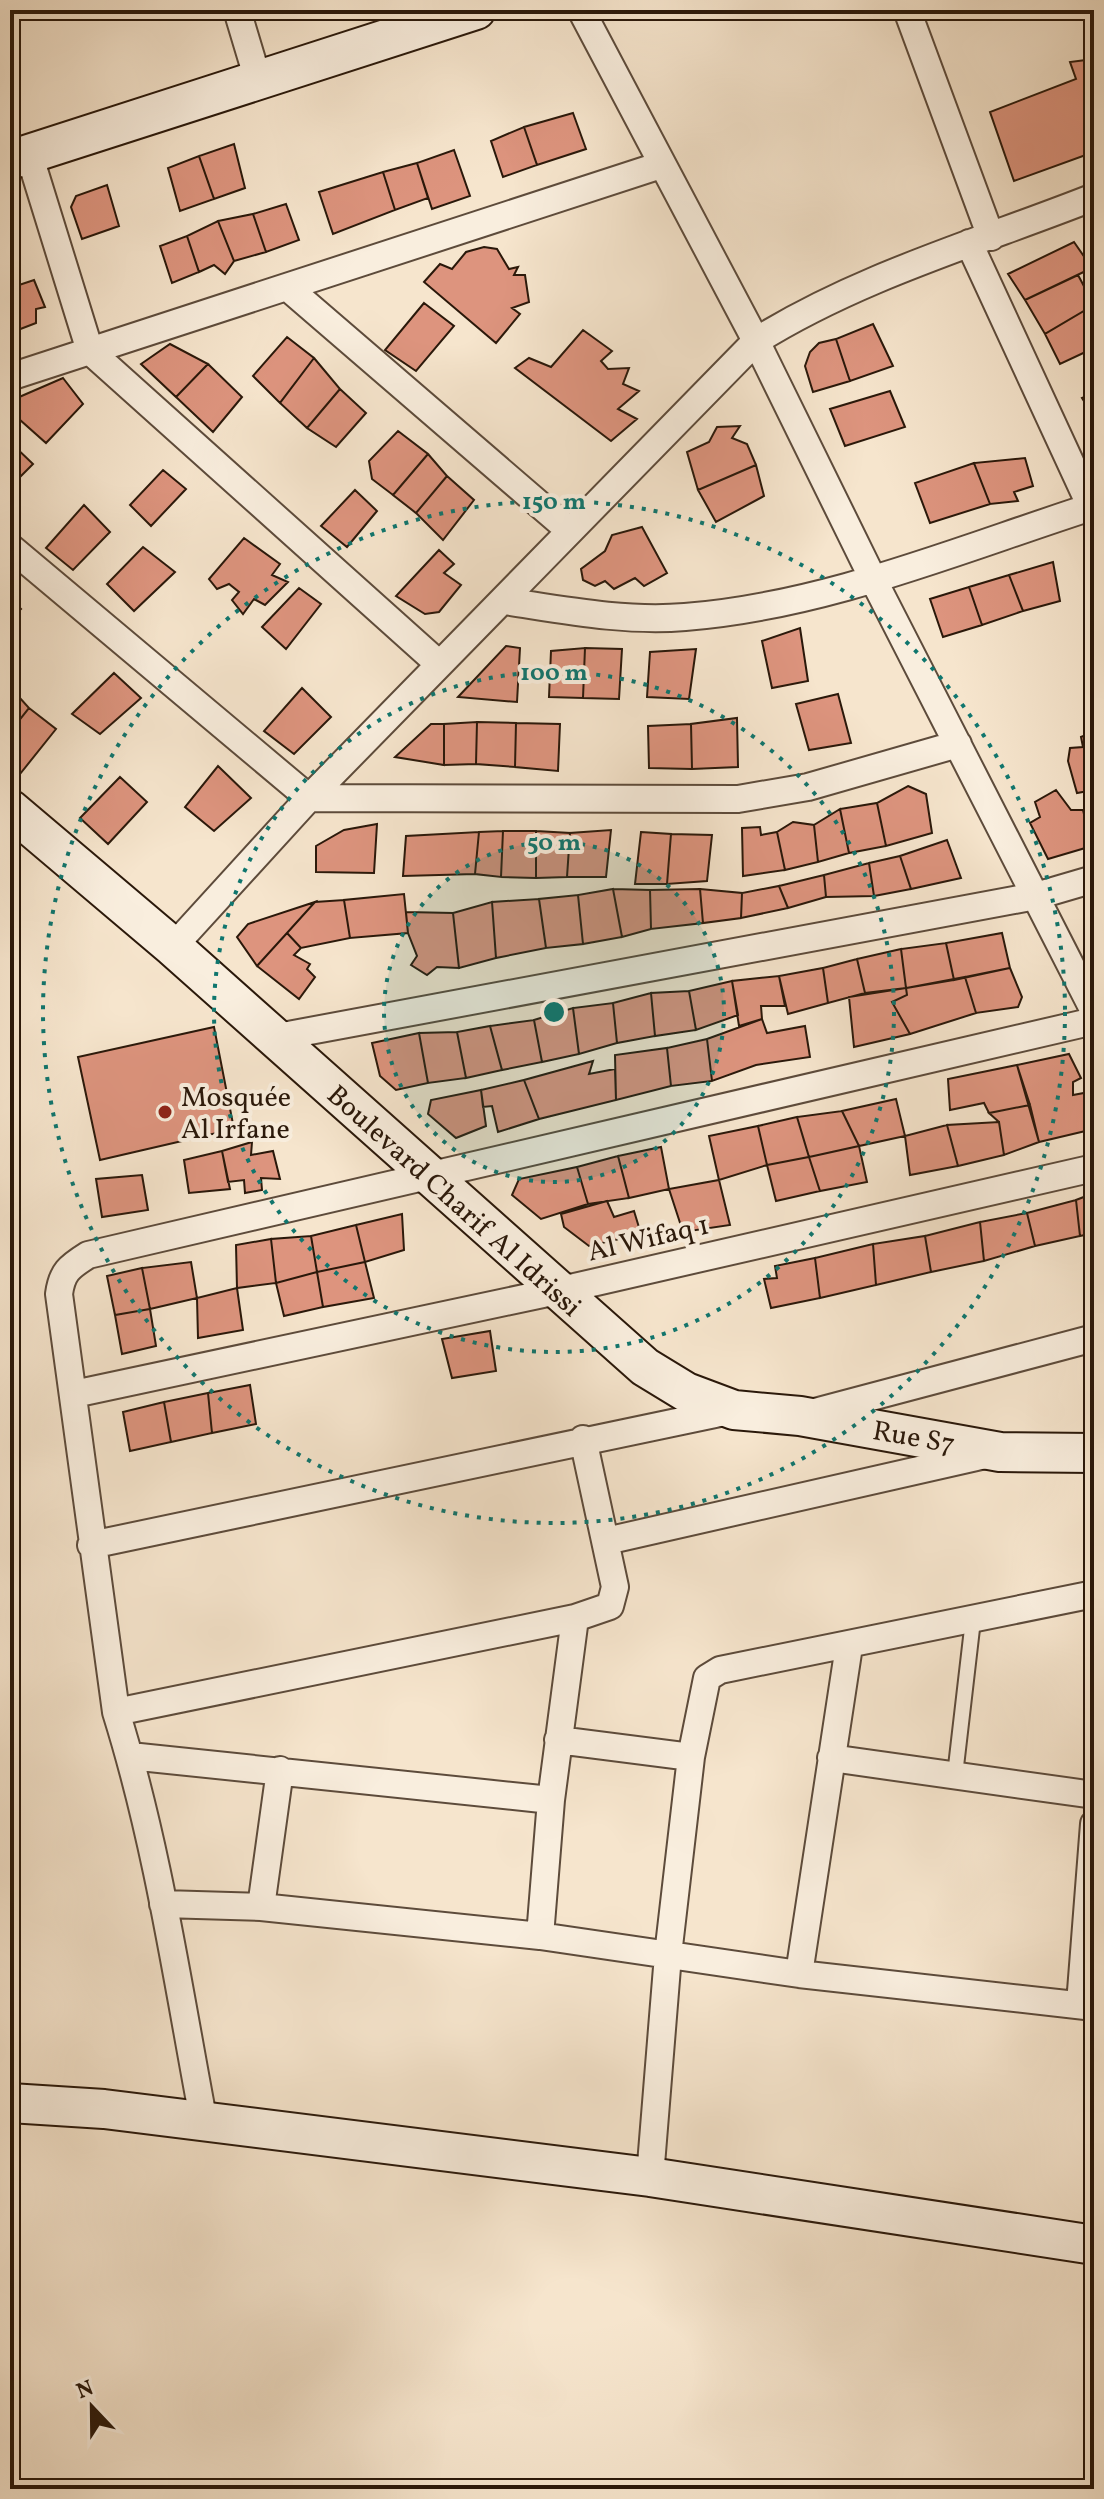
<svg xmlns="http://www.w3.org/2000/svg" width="1104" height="2499" viewBox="0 0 1104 2499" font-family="Vollkorn,serif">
  <rect width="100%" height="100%" fill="#f6e5cd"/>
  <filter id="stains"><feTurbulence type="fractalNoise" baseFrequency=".0025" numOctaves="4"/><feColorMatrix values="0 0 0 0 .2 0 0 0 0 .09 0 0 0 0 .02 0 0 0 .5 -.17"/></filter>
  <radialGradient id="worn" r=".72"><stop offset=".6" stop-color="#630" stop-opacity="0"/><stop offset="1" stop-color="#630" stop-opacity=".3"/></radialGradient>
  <path fill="#dd947e" stroke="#2a180a" stroke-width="2" d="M1094 59V152L1014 181 990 112 1076 79 1070 62Z
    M573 113 586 149 537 165 524 127Z
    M524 127 537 165 503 177 491 141Z
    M234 144 245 188 214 199 199 156Z
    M454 150 470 196 432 209 417 163Z
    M199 156 214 199 180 211 168 168Z
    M417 163 428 198 395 210 383 172Z
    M383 172 395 210 333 234 319 192Z
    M107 185 119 226 82 239 71 207 76 196Z
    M286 204 299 240 266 252 253 214Z
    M253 214 266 252 234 261 218 221Z
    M218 221 234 261 225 274 214 265 199 272 187 236Z
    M187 236 199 272 172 283 160 246Z
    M1074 242 1092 268 1025 300 1008 274Z
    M484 247 497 249 509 269 518 267 514 275H525L529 302 512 308 520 314 496 343 424 282 440 264 452 269 466 252Z
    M1078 275 1094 305 1045 334 1025 300Z
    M34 280 45 307 36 309V323L10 333V288Z
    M424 303 454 326 416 371 385 350Z
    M1094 305V348L1060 364 1045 334Z
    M873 324 893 366 850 381 836 339Z
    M583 330 612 351 601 361 608 369 629 368 623 384 639 391 618 409 637 419 611 441 515 368 529 358 551 367Z
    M287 337 314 358 280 403 253 376Z
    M836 339 850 381 813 392 805 366 810 352 819 343Z
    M170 344 208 364 176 397 141 364Z
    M314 358 340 389 307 428 280 403Z
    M208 364 242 397 213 432 176 397Z
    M63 378 83 404 46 443 10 411V401Z
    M340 389 366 413 336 447 307 428Z
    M890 391 905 427 845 446 830 409Z
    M1094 393V417L1082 398Z
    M740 426 732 438 747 444 756 465 698 490 687 452 709 442 717 427Z
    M398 431 428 454 393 495 372 479 369 461Z
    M10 442 33 464 10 487Z
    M428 454 447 476 416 513 393 495Z
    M1025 458 1033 486 1014 492 1018 501 990 504 974 463Z
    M974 463 990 504 930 523 915 483Z
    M756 465 764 496 716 522 698 490Z
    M163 470 186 489 151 526 130 505Z
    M447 476 474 500 443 540 416 513Z
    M355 490 377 511 347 547 321 526Z
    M84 505 110 532 73 570 46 548Z
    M642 527 667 573 644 586 635 578 614 589 605 581 595 586 583 580 581 569 605 551 612 535Z
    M244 538 280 564 272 575 288 582 265 605 254 599 243 614 232 600 239 592 229 584 217 589 209 579Z
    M143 547 175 572 134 611 107 584Z
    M439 550 454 564 444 573 461 585 439 612 425 614 396 596Z
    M1053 562 1060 601 1023 611 1009 575Z
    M1009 575 1023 611 982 625 969 587Z
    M969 587 982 625 943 637 930 599Z
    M299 588 321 604 286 649 262 627Z
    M10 598 21 609 10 619Z
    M800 628 808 681 772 688 762 641Z
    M506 646 520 648 517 702 458 697Z
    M585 648 583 698 549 697 551 651Z
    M585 648 622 649 619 699 583 698Z
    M696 649 689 699 647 697 650 652Z
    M114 673 141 698 100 734 72 714Z
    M10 687 29 708 10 732Z
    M302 688 331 717 294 754 264 731Z
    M838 694 851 743 809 750 796 704Z
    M29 708 56 729 20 774 10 763V732Z
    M737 718 738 767 692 769 691 724Z
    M477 722 516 723 515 767 476 764Z
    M477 722 476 764 444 765V724Z
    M516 723 560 724 558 771 515 767Z
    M431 724H444V765L395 757Z
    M691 724 692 769 649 768 648 726Z
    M1094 732V790L1077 793 1068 761 1070 748 1083 747 1081 737Z
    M218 766 251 798 214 831 185 807Z
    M120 777 147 802 108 844 80 818Z
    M908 786 926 794 932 833 886 846 877 803Z
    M1056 790 1071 810H1083L1092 846 1048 859 1030 823 1040 817 1035 802Z
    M877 803 886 846 849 853 840 809Z
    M840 809 849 853 818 862 814 825Z
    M793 822 814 825 818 862 785 870 777 832Z
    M377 824 374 873 316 872V846L344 830Z
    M760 827 761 835 777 832 785 870 743 876 742 828Z
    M611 830 606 877H567L570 833Z
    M503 831 501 877 475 874 479 832Z
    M503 831H536V878L501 877Z
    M536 831 570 833 567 877 536 878Z
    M479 832 475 874 403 876 406 836Z
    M641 832 671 834 667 884H635Z
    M671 834 712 835 707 881 667 884Z
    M947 840 961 878 911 889 900 856Z
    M900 856 911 889 874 896 869 863Z
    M869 863 874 896 826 897 824 875Z
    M824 875 826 897 788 908 779 886Z
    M779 886 788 908 741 918 742 893Z
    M613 889 622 937 583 944 578 895Z
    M613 889 650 890 651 929 622 937Z
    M700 889 742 893 741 918 703 923Z
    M700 889 703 923 651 929 650 890Z
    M404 894 408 933 350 938 344 900Z
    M578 895 583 944 546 948 539 899Z
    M539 899 546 948 496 958 492 902Z
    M344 900 350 938 301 948 287 933 315 902Z
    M315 902 287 933 257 966 237 937 248 924Z
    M492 902 496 958 459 968 453 913Z
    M406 912 453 913 459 968 437 967 427 975 411 965 417 956 408 933Z
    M287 933 301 948 294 955 310 964 307 969 315 977 299 999 257 966Z
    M1002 933 1010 968 954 980 946 943Z
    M946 943 954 980 906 988 901 949Z
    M901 949 906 988 865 993 857 959Z
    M857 959 865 993 828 1003 823 968Z
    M823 968 828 1003 788 1014 779 976Z
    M1010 968 1022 997 1018 1007 976 1013 965 977Z
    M779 976 785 1006H761L762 1019 739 1026 732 981Z
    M965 977 976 1013 910 1034 892 1002 907 995 906 988Z
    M732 981 738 1015 696 1030 689 991Z
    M906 988 907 995 892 1002 910 1034 854 1047 849 997Z
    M689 991 696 1030 655 1036 651 993Z
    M651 993 655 1036 617 1043 613 1003Z
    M613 1003 617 1043 579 1054 573 1008Z
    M573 1008 579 1054 542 1062 534 1020Z
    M762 1019 767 1033 805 1026 810 1057 756 1065 712 1081 707 1039Z
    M534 1020 542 1062 502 1070 490 1026Z
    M490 1026 502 1070 466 1078 457 1032Z
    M214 1027 234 1129 100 1160 78 1057Z
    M457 1032 466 1078 428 1083 419 1033Z
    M419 1033 428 1083 396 1090 380 1076 372 1043Z
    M707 1039 712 1081 671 1086 667 1048Z
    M667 1048 671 1086 616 1100 615 1055Z
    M1069 1054 1081 1078 1073 1082V1095L1084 1093 1094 1129 1039 1142 1017 1065Z
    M593 1061 589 1074 615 1069 616 1100 539 1119 524 1080Z
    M1017 1065 1030 1105 989 1113 984 1103 950 1110 948 1079Z
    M524 1080 539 1119 498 1132 492 1106 483 1107 481 1090Z
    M481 1090 486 1126 456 1138 428 1114 431 1100Z
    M896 1099 905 1136 859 1146 842 1111Z
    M1030 1105 1039 1142 1004 1155 999 1122 989 1113Z
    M842 1111 859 1146 809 1157 797 1117Z
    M797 1117 809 1157 767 1165 758 1126Z
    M999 1122 1004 1155 958 1166 947 1125Z
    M947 1125 958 1166 910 1175 905 1136Z
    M758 1126 767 1165 719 1180 709 1136Z
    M252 1142 251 1155 273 1151 280 1179 261 1178 262 1190 245 1193 244 1180 228 1182 222 1151Z
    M859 1146 867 1182 820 1191 809 1157Z
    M661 1147 669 1189 629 1198 618 1156Z
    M222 1151 230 1189 189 1193 184 1160Z
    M618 1156 629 1198 588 1204 577 1167Z
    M809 1157 820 1191 776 1201 767 1165Z
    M577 1167 588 1204 541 1219 512 1195 519 1179Z
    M142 1175 148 1210 102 1217 96 1179Z
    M719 1180 730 1225 683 1232 669 1189Z
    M1094 1193V1233L1080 1236 1076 1200Z
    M1076 1200 1080 1236 1035 1246 1027 1213Z
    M607 1201 614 1217 634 1211 641 1234 589 1246 564 1227 561 1214Z
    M1027 1213 1035 1246 984 1261 980 1222Z
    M402 1214 404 1250 365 1262 356 1225Z
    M980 1222 984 1261 931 1272 925 1236Z
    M356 1225 365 1262 317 1272 311 1236Z
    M311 1236 317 1272 276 1283 271 1239Z
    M925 1236 931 1272 876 1285 873 1244Z
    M271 1239 276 1283 237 1288 236 1245Z
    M873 1244 876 1285 820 1298 815 1258Z
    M815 1258 820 1298 771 1308 764 1279 777 1278 775 1266Z
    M191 1262 197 1298 150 1309 142 1268Z
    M365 1262 374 1298 323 1307 317 1272Z
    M142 1268 150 1309 115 1315 107 1276Z
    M317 1272 323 1307 284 1316 276 1283Z
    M237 1288 243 1330 198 1338 197 1298Z
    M150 1309 156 1346 122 1354 115 1315Z
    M490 1331 496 1371 452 1378 442 1339Z
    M250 1385 256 1424 212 1433 208 1393Z
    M208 1393 212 1433 171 1442 164 1402Z
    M164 1402 171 1442 130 1451 123 1412Z"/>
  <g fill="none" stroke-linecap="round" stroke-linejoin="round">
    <g stroke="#5d4b3b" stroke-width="18">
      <path id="lane" d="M955 1775 973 1620"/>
    </g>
    <g stroke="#5d4b3b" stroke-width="30">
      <path id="street" d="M237 10 258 80
        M581 10 756 341 873 579 1094 1011
        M907 10 991 237
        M29 154 90 351 439 664
        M969 243 1091 507
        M287 287 569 530
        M10 377 661 165
        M10 547 309 798 738 799 808 787 958 744
        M504 601C564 610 624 622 685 617 826 606 960 549 1094 506
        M173 947 309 798 756 341C860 276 980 242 1094 197
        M272 1038 1036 896 1094 879
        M74 1394 557 1291 1094 1168
        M811 1413 1094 1338
        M606 1541 985 1455
        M91 1545 734 1410
        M116 1712 575 1618 610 1606 615 1587 583 1439
        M558 1740 691 1757
        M130 1756 551 1800
        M831 1758 1094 1795
        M163 1904 261 1907 540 1936 799 1974 1094 2007
        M261 1907 280 1770
        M540 1936 551 1800 575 1618
        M799 1974 849 1646
        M1080 2004 1094 1824
        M204 2123C178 1986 158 1846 116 1712L59 1294C62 1272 69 1267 88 1255L1094 1021
        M650 2177 668 1955 691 1757 707 1678 720 1670 1094 1594"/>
    </g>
    <g stroke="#2a180a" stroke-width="42">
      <path id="secondary" d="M10 160 476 10
        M10 809 173 947 645 1367 686 1392 734 1410 800 1416 1000 1452 1094 1453
        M10 2103 104 2109 650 2177 1094 2245"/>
    </g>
    <use href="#lane" stroke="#f9eede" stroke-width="14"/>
    <use href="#street" stroke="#f9eede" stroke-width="26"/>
    <use href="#secondary" stroke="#f9eede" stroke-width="38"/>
  </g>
  <circle cx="554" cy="1012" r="170" fill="#0f766e" fill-opacity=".12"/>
  <g fill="none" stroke="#0f766e" stroke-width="4" stroke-dasharray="4 8">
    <circle cx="554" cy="1012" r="170"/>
    <circle cx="554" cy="1012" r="340"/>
    <circle cx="554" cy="1012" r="511"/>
  </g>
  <circle fill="#8f2418" stroke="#f9eede" stroke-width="3" cx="165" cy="1112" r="8"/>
  <g text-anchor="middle" stroke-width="8" stroke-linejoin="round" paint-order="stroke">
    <g font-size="28" fill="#2a180a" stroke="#f9eede" text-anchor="start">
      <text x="181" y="1106">Mosquée<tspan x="181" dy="32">Al Irfane</tspan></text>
    </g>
    <g font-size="28" fill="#2a180a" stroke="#f9eede">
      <text transform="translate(455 1200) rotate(42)" y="10">Boulevard Charif Al Idrissi</text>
      <text transform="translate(648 1237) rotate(-13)" y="10">Al Wifaq 1</text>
      <text transform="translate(914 1436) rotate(10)" y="10">Rue S7</text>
    </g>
  </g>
  <circle cx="554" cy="1012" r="12" fill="#0f766e" stroke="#f9eede" stroke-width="4"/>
  <g font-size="24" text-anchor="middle" font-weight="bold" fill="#0f766e" stroke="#f9eede" stroke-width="8" stroke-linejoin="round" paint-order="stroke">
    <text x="554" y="509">150 m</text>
    <text x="554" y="680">100 m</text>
    <text x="554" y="850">50 m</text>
  </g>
  <rect width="1104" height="2499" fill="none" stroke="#f6e5cd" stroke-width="40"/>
  <rect x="12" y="12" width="1080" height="2475" fill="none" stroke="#2a180a" stroke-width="4"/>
  <rect x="20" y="20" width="1064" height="2459" fill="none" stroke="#2a180a" stroke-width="2"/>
  <g transform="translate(92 2407) rotate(338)" stroke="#f9eede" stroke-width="6" paint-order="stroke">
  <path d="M0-6L14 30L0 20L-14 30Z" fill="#2a180a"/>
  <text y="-12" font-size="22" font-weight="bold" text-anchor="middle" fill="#2a180a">N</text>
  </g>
  <rect width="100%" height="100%" filter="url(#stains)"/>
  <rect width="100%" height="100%" fill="url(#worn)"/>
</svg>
